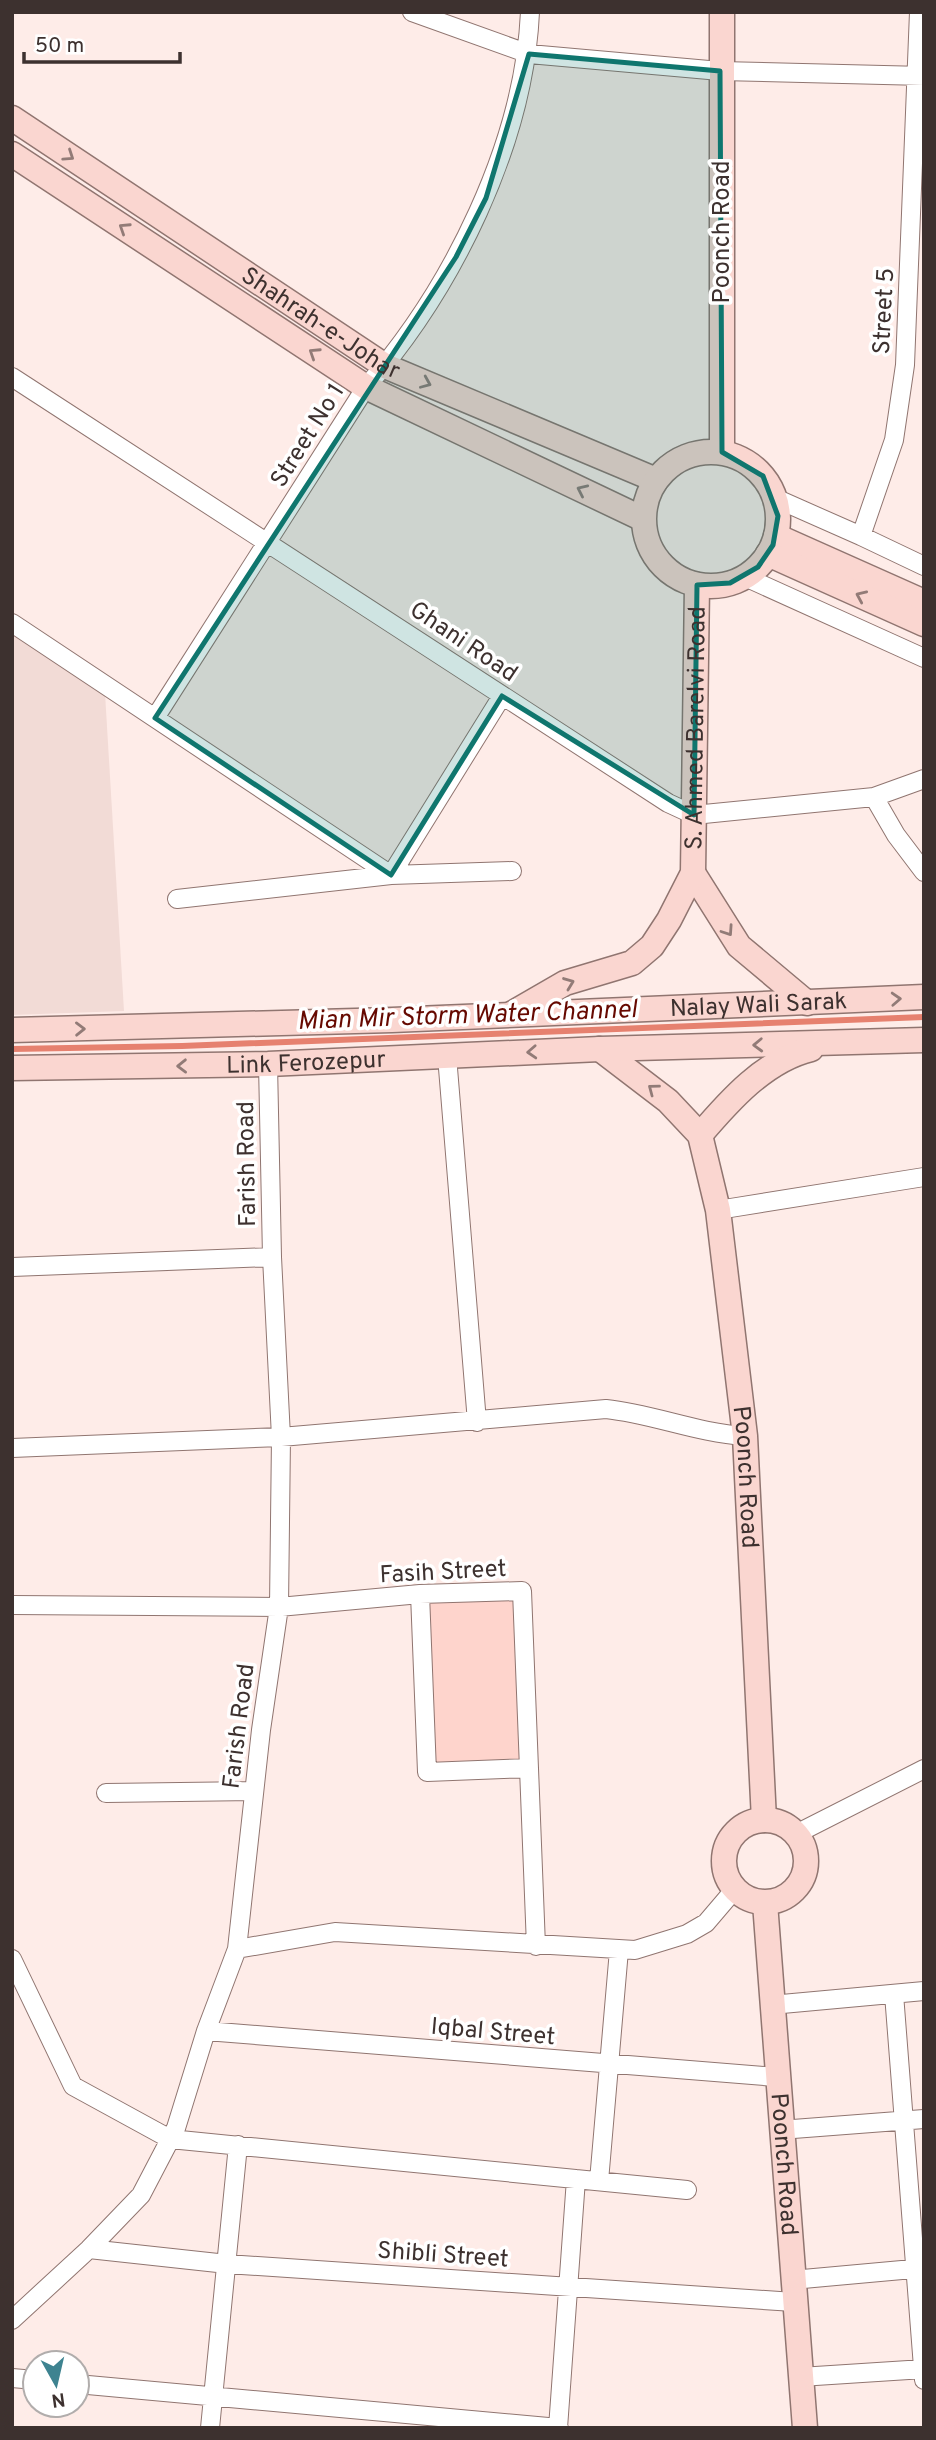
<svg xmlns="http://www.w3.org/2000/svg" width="936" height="2440" viewBox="0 0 936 2440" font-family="Overpass,sans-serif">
  <rect width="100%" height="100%" fill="#feece8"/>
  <path fill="#f2dbd6" d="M12 630 105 693 124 1011 12 1015Z"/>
  <path fill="#fed4cc" d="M522 1591 529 1768 427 1772 420 1594Z"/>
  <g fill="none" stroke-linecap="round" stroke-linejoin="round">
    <path stroke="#e6816f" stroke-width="6" d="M12 1049 182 1046 924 1017"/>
    <g stroke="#907570" stroke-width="20">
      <path id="street" d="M412 12 529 54 720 71 924 76
        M919 12 905 365 894 440 861 536 924 566
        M12 377 668 803 694 815 874 797 924 779
        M775 498 861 536
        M745 577 924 658
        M12 623 391 875 502 696
        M155 718 366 387C452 289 524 144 530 12
        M874 797 896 835 924 872
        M177 899 391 875 512 871
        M447 1056 477 1422
        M718 1210 924 1177
        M12 1267 272 1257
        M12 1448 281 1437 606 1409C653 1414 697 1433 745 1436
        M420 1594 427 1772 529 1768
        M12 1605 279 1607 420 1594 522 1591 536 1946
        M106 1793 254 1791
        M796 1834 924 1769
        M237 1949 335 1932 635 1950 687 1934 706 1923 735 1889
        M12 1959 73 2086 170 2139 687 2190
        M894 1994 924 2380
        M771 2005 924 1991
        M206 2031 776 2077
        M780 2130 924 2119
        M599 2181 619 1950
        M89 2249 227 2264 794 2302
        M792 2280 924 2268
        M12 2320 89 2249 141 2195 176 2128 206 2031 237 1949 261 1730 279 1607 281 1437 272 1257 268 1064
        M800 2377 924 2369
        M12 2378 35 2380
        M77 2384 559 2428
        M210 2428 238 2145
        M558 2428 576 2179"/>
    </g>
    <g stroke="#907570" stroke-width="27">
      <g id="secondary">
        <path id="s1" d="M12 118 385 366 656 480"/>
        <path d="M12 154 366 387 643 519"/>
        <path d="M722 452V12"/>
        <circle cx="711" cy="519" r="67"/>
        <path d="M776 536 924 602"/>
        <path d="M768 554 924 624"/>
        <path d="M693 873 739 946 807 1003"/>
        <path id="s2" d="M513 1013 565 983 632 963 652 946 669 920 693 873 697 585"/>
        <path id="s3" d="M12 1030 392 1020 924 997"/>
        <path id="s4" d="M600 1049 668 1101 700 1135 718 1210 745 1436 764 1820"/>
        <path id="s5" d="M12 1068 268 1064 600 1049 924 1040"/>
        <path d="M700 1135C729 1101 765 1060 811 1049"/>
        <circle cx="765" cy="1861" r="41"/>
        <path id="s6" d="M765 1903 805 2428"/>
      </g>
    </g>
    <use href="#street" stroke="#fff" stroke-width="18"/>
    <use href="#secondary" stroke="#fad6d0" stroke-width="24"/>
  </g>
  <defs><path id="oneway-chevron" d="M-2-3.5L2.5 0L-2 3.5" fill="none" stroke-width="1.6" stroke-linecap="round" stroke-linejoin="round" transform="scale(1.75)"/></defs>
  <g stroke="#927b77">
    <use href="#oneway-chevron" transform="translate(69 156) rotate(34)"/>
    <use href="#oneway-chevron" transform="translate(124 228) rotate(-147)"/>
    <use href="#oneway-chevron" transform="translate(314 353) rotate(-147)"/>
    <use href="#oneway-chevron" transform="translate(426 383) rotate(23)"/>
    <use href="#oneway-chevron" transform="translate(582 490) rotate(-155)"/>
    <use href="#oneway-chevron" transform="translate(861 596) rotate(-156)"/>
    <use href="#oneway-chevron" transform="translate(728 931) rotate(56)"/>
    <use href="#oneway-chevron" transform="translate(569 983) rotate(-21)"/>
    <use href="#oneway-chevron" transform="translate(896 999) rotate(-3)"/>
    <use href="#oneway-chevron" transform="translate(80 1029) rotate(-1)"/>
    <use href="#oneway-chevron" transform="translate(758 1045) rotate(178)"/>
    <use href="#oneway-chevron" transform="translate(532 1052) rotate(177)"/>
    <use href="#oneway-chevron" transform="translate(182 1066) rotate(179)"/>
    <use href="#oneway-chevron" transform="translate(653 1089) rotate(-143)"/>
  </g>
  <path fill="#0f766e" fill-opacity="0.2" stroke="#0f766e" stroke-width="5" stroke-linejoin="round" d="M529 54 720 71 722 452 763 476 778 516 773 545 758 567 730 583 697 585 694 815 502 696 391 875 155 718 456 257 486 198Z"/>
  <g text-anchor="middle" stroke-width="7" stroke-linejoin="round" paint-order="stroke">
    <g font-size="24" fill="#3d312f" stroke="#fff">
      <text transform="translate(721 232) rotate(-90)" y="8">Poonch Road</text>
      <text transform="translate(883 311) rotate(-87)" y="8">Street 5</text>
      <text dy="8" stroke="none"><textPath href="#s1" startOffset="371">Shahrah-e-Johar</textPath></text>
      <text transform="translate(307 435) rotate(-58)" y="8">Street No 1</text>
      <text transform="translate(464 641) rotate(34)" y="8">Ghani Road</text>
      <text dy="8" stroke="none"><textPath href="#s2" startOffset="385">S. Ahmed Barelvi Road</textPath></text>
      <text dy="8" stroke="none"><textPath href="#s3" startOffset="747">Nalay Wali Sarak</textPath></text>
      <text dy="8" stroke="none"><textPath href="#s5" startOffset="294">Link Ferozepur</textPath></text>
      <text transform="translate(246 1164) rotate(-91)" y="8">Farish Road</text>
      <text dy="8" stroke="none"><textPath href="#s4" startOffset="478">Poonch Road</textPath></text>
      <text transform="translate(443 1571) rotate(-3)" y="8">Fasih Street</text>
      <text transform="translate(238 1726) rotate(-83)" y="8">Farish Road</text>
      <text transform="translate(493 2031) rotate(5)" y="8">Iqbal Street</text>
      <text dy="8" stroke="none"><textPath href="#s6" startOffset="262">Poonch Road</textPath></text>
      <text transform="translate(443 2254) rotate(4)" y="8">Shibli Street</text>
    </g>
    <g font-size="26" font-style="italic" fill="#660901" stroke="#fff">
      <text transform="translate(467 1014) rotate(-2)" y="9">Mian Mir Storm Water Channel</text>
    </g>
  </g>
  <rect width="936" height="2440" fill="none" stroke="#3d312f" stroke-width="28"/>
  <g transform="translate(56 2384) rotate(172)"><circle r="33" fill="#ffffff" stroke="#b1adac" stroke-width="2"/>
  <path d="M0-5L12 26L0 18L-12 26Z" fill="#3e8390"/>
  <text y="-10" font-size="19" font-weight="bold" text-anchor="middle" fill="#3d312f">N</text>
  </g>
  <path d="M24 52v10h156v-10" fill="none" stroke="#3d312f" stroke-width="3.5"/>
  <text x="35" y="52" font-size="21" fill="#3d312f" stroke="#ffffff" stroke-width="5" paint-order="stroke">50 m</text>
</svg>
